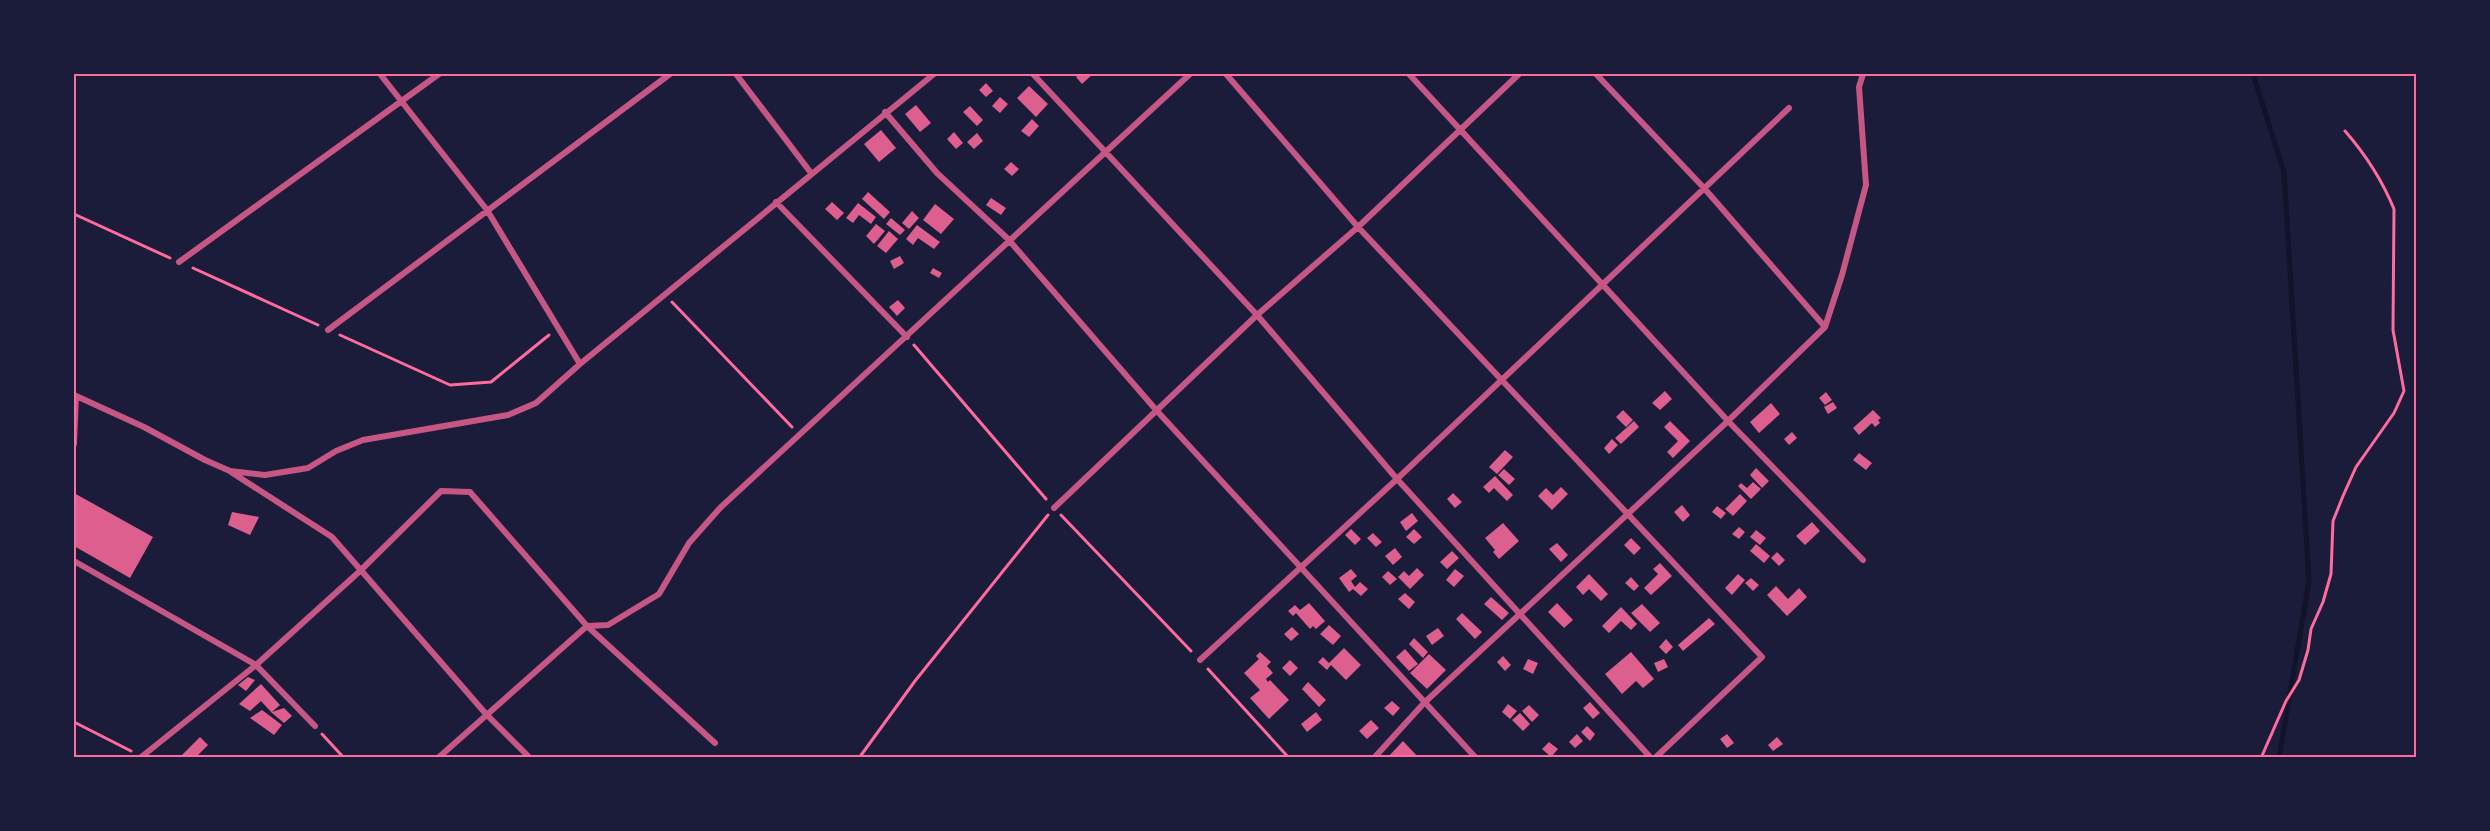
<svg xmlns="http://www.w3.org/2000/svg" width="2490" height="831" viewBox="0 0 2490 831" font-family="'Source Sans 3',sans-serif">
  <rect width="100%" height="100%" fill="#1b1b3a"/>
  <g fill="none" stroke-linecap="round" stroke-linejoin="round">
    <path stroke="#12122b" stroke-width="5" d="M2253 74 2284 172 2309 581 2279 758"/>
  </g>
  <path fill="#dd5f8e" d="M1079 74H1093L1082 84 1076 77Z
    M986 83 993 91 986 97 979 90Z
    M1029 86 1048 104 1036 117 1017 98Z
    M1000 97 1008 104 1000 113 992 106Z
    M916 105 931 123 920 132 905 114Z
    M970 106 983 120 977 126 963 112Z
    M1032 119 1039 126 1029 137 1021 131Z
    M881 130 896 148 879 162 864 144Z
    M954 132 963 143 956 149 947 139Z
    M977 133 983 141 974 149 967 142Z
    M1011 162 1019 169 1012 176 1004 169Z
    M868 192 890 212 884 219 862 199Z
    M991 198 1006 208 1001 215 986 205Z
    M832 202 844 213 837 220 825 209Z
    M858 203 876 217 871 224 859 215 853 223 846 218Z
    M935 204 954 219 941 234 923 220Z
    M912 211 919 218 909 229 902 223Z
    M891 218 905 230 900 235 886 224Z
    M876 224 885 231 874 244 866 236Z
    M917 225 940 242 934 249 918 238 913 245 906 239Z
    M889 231 898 239 886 253 877 246Z
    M900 256 904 263 894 269 890 261Z
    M933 268 942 273 939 278 930 273Z
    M898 300 905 308 897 316 889 307Z
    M1665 391 1672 399 1660 410 1652 403Z
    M1826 392 1832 400 1825 405 1819 398Z
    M1833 402 1837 408 1828 414 1824 407Z
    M1771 403 1780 414 1759 433 1750 422Z
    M1623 410 1633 420 1626 427 1616 417Z
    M1873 410 1881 418 1878 420 1880 423 1875 427 1872 423 1859 435 1853 428Z
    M1634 421 1639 427 1621 444 1615 438Z
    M1670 421 1690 441 1673 458 1667 452 1678 441 1664 427Z
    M1792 432 1797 438 1789 445 1784 439Z
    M1612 439 1618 445 1609 454 1604 448Z
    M1505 450 1513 457 1497 474 1489 467Z
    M1859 453 1872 463 1866 470 1853 460Z
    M1756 468 1769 481 1762 488 1750 475Z
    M1504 469 1515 479 1509 485 1498 475Z
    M1495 476 1513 495 1507 501 1494 488 1489 493 1483 487Z
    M1753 482 1761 489 1751 499 1738 486 1741 483 1747 488Z
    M1561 487 1568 494 1552 510 1538 496 1546 488 1553 495Z
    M74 493 153 537 130 578 74 546Z
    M1453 493 1462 502 1455 508 1447 499Z
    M1740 494 1747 501 1733 516 1725 509Z
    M1682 505 1690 515 1683 522 1674 512Z
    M1717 506 1726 513 1721 519 1712 512Z
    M232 512 259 517 250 535 228 525Z
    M1412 513 1418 521 1406 531 1400 522Z
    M1812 522 1820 531 1805 545 1796 536Z
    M1503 523 1519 541 1499 559 1493 552 1495 550 1485 538Z
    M1739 527 1745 532 1739 539 1732 534Z
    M1351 529 1361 539 1355 545 1345 535Z
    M1414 529 1422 537 1414 544 1406 537Z
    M1756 530 1766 538 1760 545 1750 537Z
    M1373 533 1382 542 1376 547 1367 538Z
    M1631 538 1641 548 1634 555 1624 545Z
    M1557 543 1568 555 1561 562 1549 549Z
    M1756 544 1770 556 1764 563 1750 551Z
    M1395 548 1402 557 1393 565 1385 556Z
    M1452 551 1459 558 1447 569 1440 562Z
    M1777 552 1785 560 1779 566 1771 558Z
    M1660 563 1672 576 1651 595 1644 588 1658 574 1653 569Z
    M1417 568 1424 575 1410 589 1398 577 1404 571 1409 576Z
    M1351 569 1357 576 1351 581 1355 587 1360 582 1368 589 1361 596 1353 589 1349 592 1339 578Z
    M1455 569 1464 576 1454 587 1446 580Z
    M1388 571 1397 579 1390 585 1382 577Z
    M1589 574 1608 594 1601 601 1589 589 1583 595 1576 587Z
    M1738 574 1745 580 1732 595 1725 588Z
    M1631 577 1639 586 1634 591 1625 583Z
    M1751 578 1759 585 1753 591 1745 583Z
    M1776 586 1788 599 1799 588 1807 597 1787 616 1767 595Z
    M1405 593 1415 602 1409 609 1398 599Z
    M1491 597 1509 613 1502 620 1484 604Z
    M1309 603 1325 621 1316 629 1313 626 1310 629 1296 613 1293 616 1288 611 1295 605 1300 610Z
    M1557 603 1573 620 1564 628 1548 612Z
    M1642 604 1660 623 1650 632 1631 613Z
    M1621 607 1637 624 1631 630 1621 621 1609 633 1602 626Z
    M1462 613 1482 632 1475 639 1456 619Z
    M1709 618 1715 624 1683 651 1678 645Z
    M1329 625 1341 636 1333 645 1320 634Z
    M1292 627 1299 634 1291 641 1284 634Z
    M1438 628 1444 636 1432 645 1426 636Z
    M1414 638 1428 652 1423 658 1409 644Z
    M1666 639 1673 647 1666 654 1659 647Z
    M1344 648 1361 665 1346 680 1331 665 1327 670 1318 662 1323 657 1329 663Z
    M1405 649 1418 664 1409 671 1396 657Z
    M1260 652 1271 662 1267 666 1273 673 1266 679 1268 682 1270 680 1289 700 1269 719 1250 698 1260 690 1244 673 1259 659 1256 656Z
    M1631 652 1654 679 1643 688 1636 681 1622 694 1605 674Z
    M1429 654 1446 670 1427 689 1410 673Z
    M1503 656 1511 665 1505 671 1497 662Z
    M1528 659 1538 663 1533 674 1523 669Z
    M1664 659 1668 667 1658 672 1654 663Z
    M1290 660 1298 668 1290 676 1282 668Z
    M248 677 255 680 246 691 238 685Z
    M1308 682 1326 700 1319 707 1302 689Z
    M261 684 280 705 272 712 284 708 292 716 284 723 272 713 261 701 250 711 239 704Z
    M1392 701 1400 708 1393 716 1384 708Z
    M1590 702 1600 713 1593 719 1583 708Z
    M1508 704 1517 711 1510 719 1502 712Z
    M1529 705 1539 715 1532 722 1522 711Z
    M262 710 282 725 274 735 250 718Z
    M1316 712 1322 720 1307 732 1301 724Z
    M1520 713 1530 724 1523 731 1512 720Z
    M1371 720 1379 728 1367 739 1359 731Z
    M1587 726 1595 734 1590 741 1581 732Z
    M1577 734 1583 741 1575 748 1569 742Z
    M1727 734 1734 743 1727 748 1720 739Z
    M200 737 208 745 195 758H184L182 755Z
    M1777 737 1783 744 1773 751 1768 745Z
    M1403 741 1419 758H1387Z
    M1549 742 1558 749 1551 757 1542 749Z"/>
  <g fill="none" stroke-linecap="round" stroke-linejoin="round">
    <path stroke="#ff6b9d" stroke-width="3" d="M74 214 170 258
      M193 268 318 325
      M672 302 792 427
      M340 335 450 385 491 382 549 335
      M914 345 1046 499
      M1061 515 1191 651
      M1208 669 1289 758
      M74 722 131 751
      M322 734 344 758
      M859 758 915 681 1048 515
      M2261 758 2286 701 2299 680 2308 650 2311 629 2323 602 2331 574 2333 521 2343 496 2356 467 2394 413 2404 391 2393 330 2394 209C2382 180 2366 155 2345 131"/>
    <path stroke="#c65784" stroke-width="6" d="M380 74 487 210 580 364
      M736 74 811 173
      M1033 74 1257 315 1397 479 1651 758
      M1226 74 1358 227 1762 657 1655 758
      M1409 74 1728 421 1863 560
      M1596 74 1704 188 1825 327
      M885 112 937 173 1008 239 1157 411 1476 758
      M776 202 907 337
      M179 262 439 74
      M328 330 670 74
      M74 395 144 427 205 460 230 471 265 475 308 468 336 451 363 440 508 415 536 403 580 364 934 74
      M74 444 76 396
      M231 472 332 537 486 714 530 758
      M1054 508 1257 315 1358 227 1519 74
      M74 561 256 665 315 726
      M1200 660 1397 479 1789 108
      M140 758 256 665 360 571 441 491 470 492 587 626 715 743
      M438 758 587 626 608 625 659 594 689 543 720 508 1190 74
      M1374 758 1424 703 1728 421 1825 327 1842 275 1866 185 1859 87 1863 74"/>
  </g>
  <rect width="2490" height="831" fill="none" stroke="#1b1b3a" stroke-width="150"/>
  <rect x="75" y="75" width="2340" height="681" fill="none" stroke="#ff6b9d" stroke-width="2"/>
</svg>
